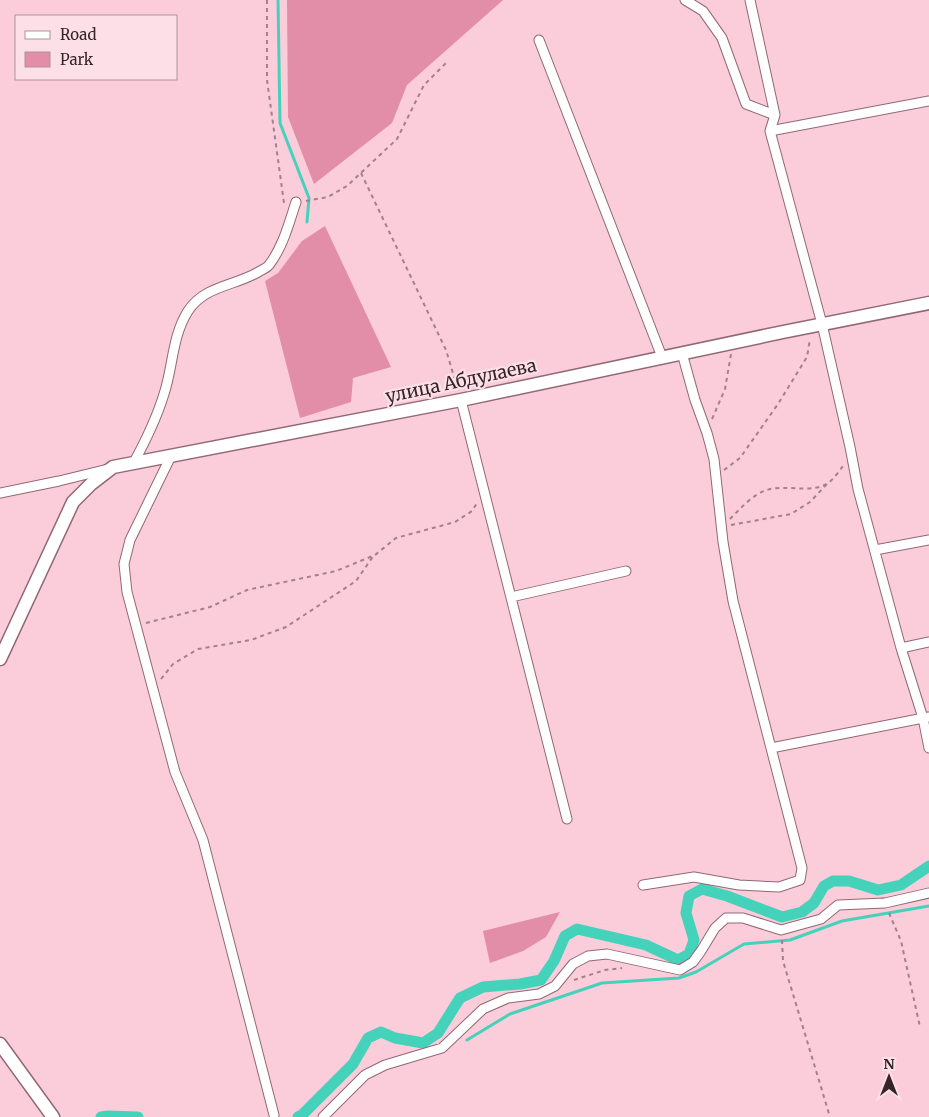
<svg xmlns="http://www.w3.org/2000/svg" width="929" height="1117" viewBox="0 0 929 1117" font-family="Merriweather,serif">
  <rect width="100%" height="100%" fill="#fbccda"/>
  <path fill="#e28ea8" d="M287 0H503L407 85 392 123 314 184 288 117Z
    M325 226 391 367 353 378 351 402 300 418 265 281 278 273 302 241Z
    M560 912 546 937 523 951 490 963 483 931Z"/>
  <g fill="none" stroke-linecap="round" stroke-linejoin="round">
    <path stroke="#45d2bb" stroke-width="3" d="M278 0 280 123 309 198 307 222
      M467 1040 510 1014 602 983 679 978 696 972 744 944 790 940 842 921 929 906"/>
    <path stroke="#45d2bb" stroke-width="11" d="M101 1117 108 1116 138 1117
      M298 1117 302 1115 353 1064 368 1038 381 1032 395 1038 423 1043 438 1033 460 998 483 987 520 984 541 980 554 961 565 936 577 929 646 945 678 960 689 954 694 940 686 913 689 896 702 889 727 896 782 917 802 912 814 903 824 886 833 881H849L878 890 901 885 929 866"/>
    <g stroke="#916874" stroke-width="11">
      <path id="street" d="M685 0 703 11 722 38 746 104 775 115
        M750 0 775 115 770 131 822 324 850 447 858 489 901 648 923 718 929 748
        M539 40 662 357
        M770 131 929 101
        M461 400 567 819
        M171 456 130 540 124 564 127 592 175 772 203 840 274 1115
        M133 464C145 442 157 417 164 394 173 367 172 336 188 311 205 285 236 286 260 271 263 269 267 268 269 265 283 247 289 223 296 202
        M0 493 59 481 108 469
        M875 550 929 540
        M511 597 626 571
        M901 648 929 642
        M771 748 929 717
        M643 885 694 877 739 885 779 887 800 880 802 868 733 601 723 542 714 459 707 433 695 400 682 353
        M323 1117 365 1075 385 1065 442 1048 483 1009 508 998 539 994 555 986 573 964 588 956 607 954 680 970 693 962 701 951 715 928 726 918H743L781 930 821 919 838 905 885 903 929 893"/>
    </g>
    <g stroke="#916874" stroke-width="15">
      <path id="secondary" d="M0 659 73 502 91 484 113 467 461 400 783 332 929 303
        M0 1044 53 1117"/>
    </g>
    <path stroke="#a3818b" stroke-width="2" stroke-dasharray="4 4" stroke-linecap="butt" d="M267 0V80L284 203
      M361 173 446 350 458 390
      M306 201 328 197 347 186 397 139 424 85 448 61
      M712 419 725 389 731 354
      M724 470 740 458 778 404 807 357 810 339
      M730 519C740 509 753 494 767 490 784 484 813 494 828 483 834 479 839 471 843 466
      M731 525 791 514 810 502 827 484
      M146 623 210 607 247 590 336 571 375 555 396 538 455 522 472 511 477 503
      M161 679 173 664 198 649 251 640 286 627 356 581 374 555
      M889 913 901 941 920 1027
      M782 940 783 961 830 1117
      M574 980 605 970 622 968"/>
    <use href="#street" stroke="#fff" stroke-width="9"/>
    <use href="#secondary" stroke="#fff" stroke-width="12"/>
  </g>
  <g text-anchor="middle" stroke-width="4.5" stroke-linejoin="round" paint-order="stroke">
    <g font-size="18" fill="#36242a" stroke="#fcdfe7">
      <text transform="translate(461 381) rotate(-12)" y="6">улица Абдулаева</text>
    </g>
  </g>
  <rect x="15" y="15" width="162" height="65" fill="#fcdfe7" stroke="#ad949b"/>
  <rect x="25" y="31" width="25" height="8" fill="#ffffff" stroke="#ad949b"/>
  <text x="60" y="40" font-size="15" fill="#36242a">Road</text>
  <rect x="25" y="52" width="25" height="15" fill="#e28ea8" stroke="#ad949b"/>
  <text x="60" y="65" font-size="15" fill="#36242a">Park</text>
  <g transform="translate(889 1077)" stroke="#fcdfe7" stroke-width="4" paint-order="stroke">
  <path d="M0-4L9 19L0 12L-9 19Z" fill="#36242a"/>
  <text y="-8" font-size="14" font-weight="bold" text-anchor="middle" fill="#36242a">N</text>
  </g>
</svg>
